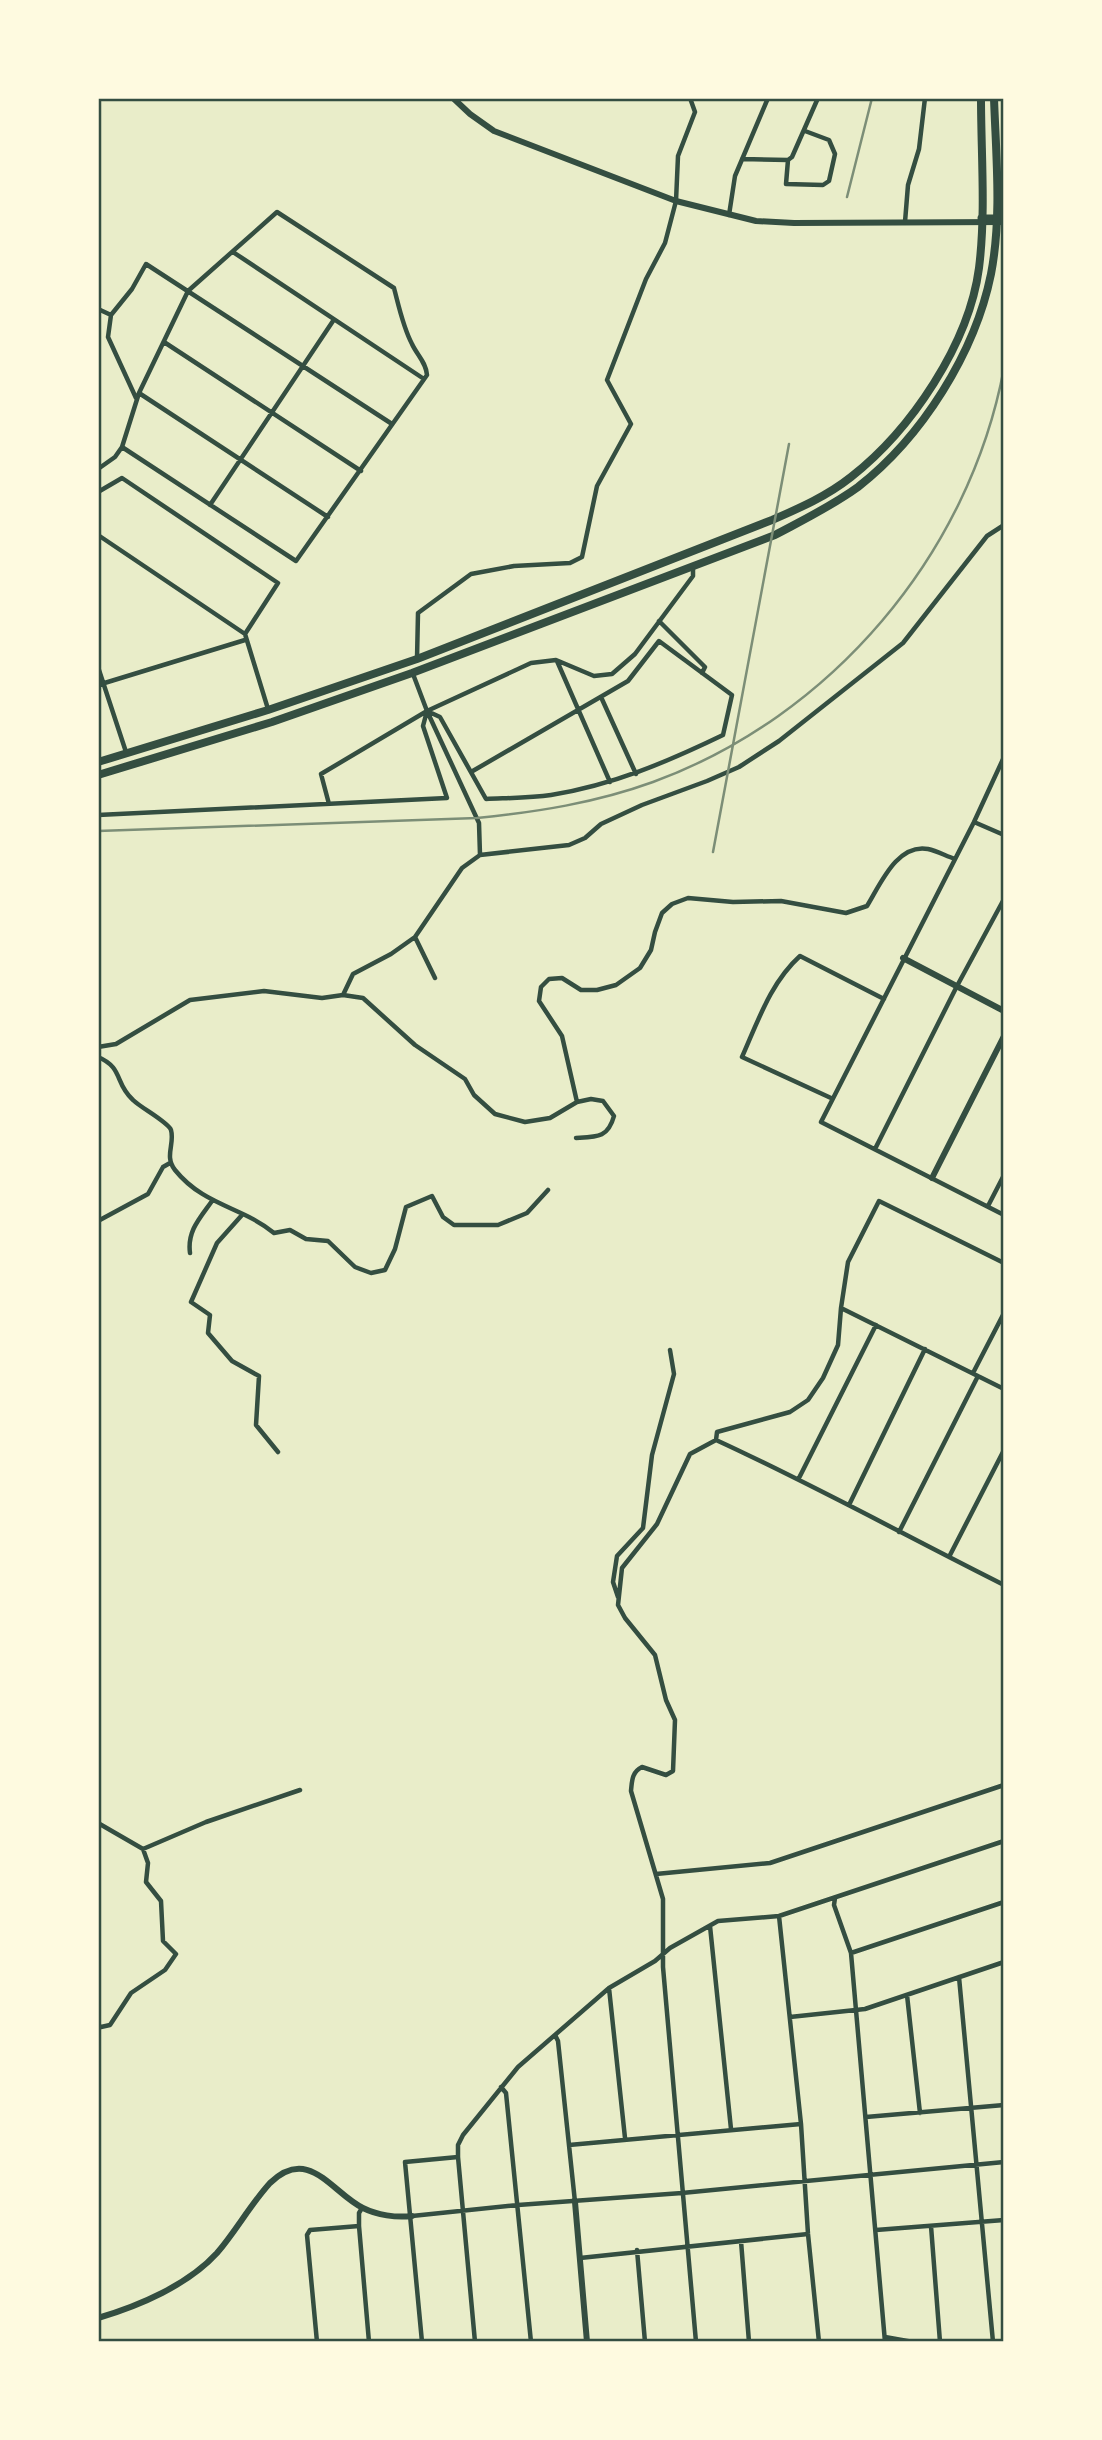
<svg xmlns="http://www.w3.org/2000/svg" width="1102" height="2440" viewBox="0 0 1102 2440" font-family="'Noto Sans',sans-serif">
  <rect width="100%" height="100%" fill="#e9edc9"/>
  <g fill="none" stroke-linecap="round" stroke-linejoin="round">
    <path stroke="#344e41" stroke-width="4.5" d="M742 159 788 160 792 157 818 98
      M788 160 786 184 823 185 829 181 835 154 829 140 805 131
      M729 215 735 176 768 98
      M905 222 908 185 919 149 925 98
      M233 252 424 379
      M98 309 111 315 108 337 136 398
      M111 315 132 289 146 264 392 424
      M164 342 361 471
      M139 393 328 517
      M98 469 115 457 122 447 139 393 188 291 277 212 394 288C399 307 403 327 412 344 417 355 426 362 427 375L296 561 122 447
      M98 492 122 478 278 583 245 634 268 709
      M210 505 333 321
      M98 535 245 634
      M659 621 705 667 702 673
      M417 659 418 613 471 574 514 566 570 563 582 557 597 486 631 424 607 380 646 279 665 243 676 201 678 156 695 112 690 98
      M557 661 610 782
      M98 667 126 752
      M413 674 427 711 479 823 480 855
      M98 685 245 640
      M601 697 636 774
      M1004 757 974 822 821 1122 1004 1215
      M329 804 321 774 427 711 531 663 556 660 594 676 612 674 635 654 693 576V566
      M98 815 447 798 423 726 427 711 440 717 486 799C507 798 530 798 551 795 613 785 667 762 723 735L732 695 659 641 628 681 471 772
      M974 822 1004 835
      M415 937 435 978
      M343 995 363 998 415 1045 465 1079 474 1095 495 1114 525 1122 550 1118 577 1102 591 1099 603 1101 614 1116C608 1138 597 1137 576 1138
      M98 1047 116 1044 190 1000 264 991 322 998 343 995 353 974 391 954 415 937 462 868 480 855 569 845 585 838 601 824 642 805 707 781 739 767 779 741 903 643 987 536 1004 525
      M98 1057C124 1068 114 1083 133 1100 141 1108 168 1122 171 1130 175 1144 164 1156 175 1170 204 1206 243 1207 274 1233L290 1230 306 1239 328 1241 355 1267 371 1273 385 1270 395 1249 406 1207 432 1196 443 1217 454 1225H498L527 1213 548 1190
      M831 1098 742 1057C758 1021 771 982 800 956L884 999
      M577 1102 562 1036 539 1001 541 987 549 979 562 978 581 990H597L616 985 640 968 651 950 655 932 662 913 672 904 688 898 733 902 781 901 846 913 867 906C880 885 897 843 928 849 937 851 946 856 955 859
      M875 1149 957 986 1004 899
      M988 1206 1004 1175
      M242 1215 217 1243 191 1302 210 1315 208 1333 232 1361 259 1376 256 1425 278 1452
      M98 1221 148 1194 163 1167 170 1163
      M190 1253C187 1231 200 1218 212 1201
      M1004 1263 879 1201 848 1262 841 1308 1004 1389
      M841 1308 838 1345 823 1378 808 1400 790 1412 717 1432 716 1440C814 1485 908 1537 1004 1585
      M973 1373 1004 1313
      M799 1478 876 1325
      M849 1505 925 1349
      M899 1532 978 1376
      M949 1557 1004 1450
      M618 1597 613 1582 617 1556 643 1528 652 1455 674 1374 670 1350
      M98 1823 143 1849 206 1822 300 1790
      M98 1865V1824
      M656 1874 770 1863 1004 1785
      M835 1898 834 1905 851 1953 885 2342
      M779 1916 801 2124 808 2234 819 2342
      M710 1926 731 2129
      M851 1953 1004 1902
      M959 1977 993 2342
      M609 1988 625 2138
      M907 1995 920 2113
      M790 2017 865 2009 1004 1962
      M98 2025 101 2027 110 2025 131 1993 165 1970 176 1954 163 1941 161 1901 146 1882 148 1863 143 1849
      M555 2035 558 2041 575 2202
      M501 2087 506 2093 531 2342
      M866 2117 1004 2105
      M569 2145 801 2124
      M458 2157 475 2342
      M412 2216 518 2205 682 2193 1004 2162
      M359 2226 369 2342
      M931 2226 940 2342
      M876 2230 1004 2220
      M741 2241 749 2342
      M637 2250 645 2342
      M580 2258 808 2234
      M885 2337 913 2342
      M317 2342 307 2235 310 2230 359 2226V2213L362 2208
      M422 2342 405 2162 458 2157V2145L463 2135 518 2067 609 1988 655 1961 670 1948 718 1921 779 1916 1004 1841
      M696 2342 663 1967V1899L631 1791C632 1780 632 1772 642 1767L666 1775 673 1771 675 1720 666 1700 655 1655 625 1618 618 1605 622 1568 657 1524 690 1454 716 1440"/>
    <path stroke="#344e41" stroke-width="6" d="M453 98 470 114 494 131 676 201 756 221 794 223 1004 222
      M903 958 1004 1011
      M932 1178 1004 1036
      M575 2202 587 2342
      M98 2318C139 2306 188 2285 217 2253 236 2231 250 2205 270 2183 309 2145 332 2193 363 2208 377 2215 396 2218 412 2216"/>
    <path stroke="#344e41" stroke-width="7" d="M981 218H1004"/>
    <path stroke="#344e41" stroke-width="8" d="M98 762 268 710 417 659 772 520C800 508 827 496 851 477 911 430 969 344 979 268 986 212 981 154 981 98
      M98 775 272 722 412 673 775 535C803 520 832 506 858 487 922 437 975 353 991 274 1002 217 996 156 994 98"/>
    <path stroke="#7c8e77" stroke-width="2.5" d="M847 197 872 98
      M98 831 477 818C537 812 595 803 653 782 831 717 969 555 1004 368
      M713 852 789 444"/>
  </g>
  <rect width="1102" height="2440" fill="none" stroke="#fefae0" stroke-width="200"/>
  <rect x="100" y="100" width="902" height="2240" fill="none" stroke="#344e41" stroke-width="2.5"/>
</svg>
